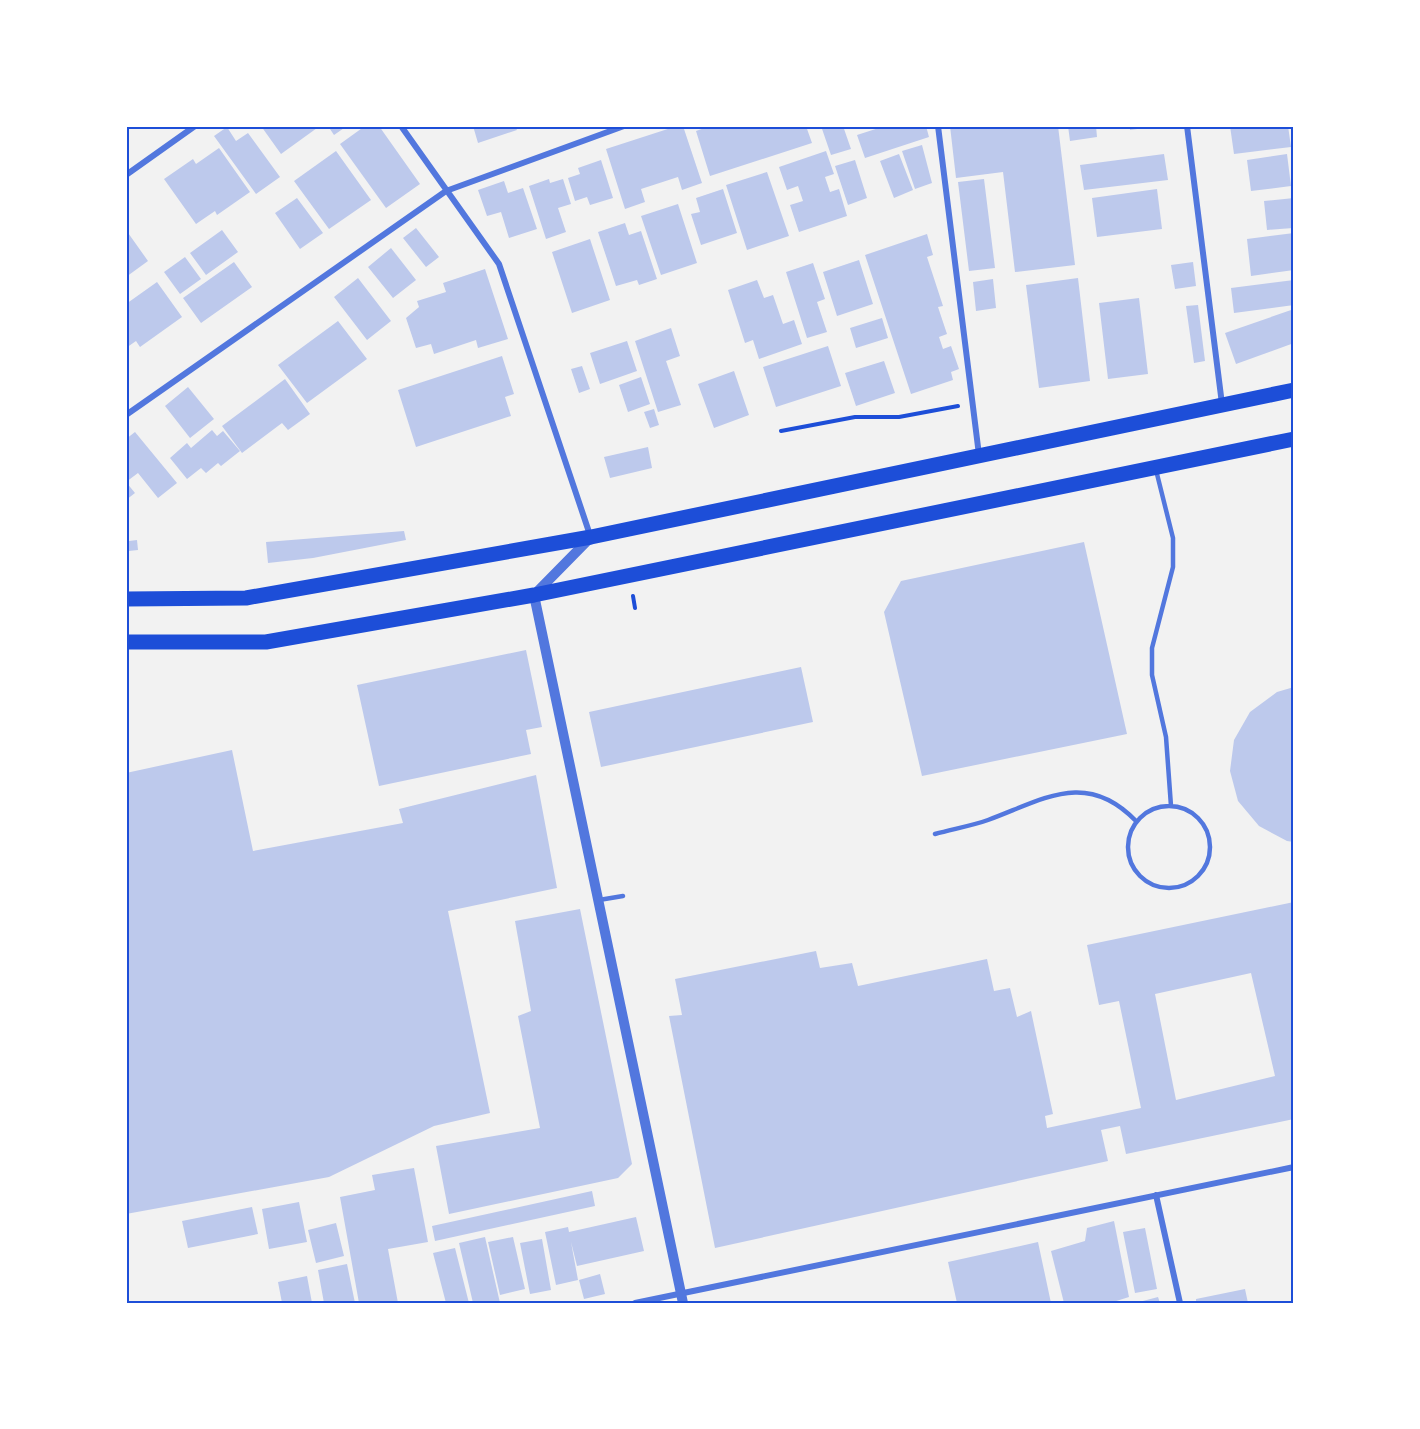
<svg xmlns="http://www.w3.org/2000/svg" width="1420" height="1429" viewBox="0 0 1420 1429" font-family="'Source Serif 4',serif">
  <rect width="100%" height="100%" fill="#f2f2f2"/>
  <path fill="#bdc9ec" fill-rule="evenodd" d="M261 126H316L317 128 281 154Z
    M328 126H347L334 135Z
    M365 126H379L420 184 386 208 340 144Z
    M473 126H515L517 130 478 143Z
    M677 126H683L702 183 682 190 678 177 641 189 645 202 625 209 606 149Z
    M710 126H806L812 143 710 176 696 131Z
    M821 126H843L851 149 831 155Z
    M885 126H926L929 137 865 158 857 135Z
    M950 126H1058L1075 265 1015 272 1003 172 956 178Z
    M1068 126H1096L1097 137 1070 141Z
    M1130 126H1152V127L1130 130Z
    M1230 126H1288L1291 147 1234 154Z
    M227 127 236 141 248 133 280 177 256 194 214 136Z
    M922 145 932 183 915 189 902 151Z
    M219 148 250 192 217 215 215 211 196 224 164 179 193 159 196 164Z
    M336 151 371 200 329 229 294 181Z
    M826 151 834 174 825 177 830 192 839 189 847 216 799 232 790 205 803 201 798 186 787 190 779 167Z
    M899 154 913 190 894 198 880 161Z
    M1164 154 1168 180 1084 190 1080 165Z
    M1287 154 1291 186 1251 191 1247 160Z
    M601 160 613 198 590 205 587 197 575 201 568 178 580 174 578 168Z
    M855 160 867 198 848 205 835 166Z
    M767 172 789 236 747 250 726 185Z
    M549 179 550 183 563 179 571 204 558 208 566 232 546 239 529 186Z
    M984 179 995 268 969 271 958 182Z
    M504 181 508 193 523 188 537 229 509 238 501 212 487 216 478 190Z
    M723 189 737 233 701 245 691 214 700 212 696 198Z
    M1157 189 1162 229 1097 237 1092 198Z
    M297 198 323 233 300 249 275 213Z
    M1294 198V208H1291L1293 228 1267 230 1264 201Z
    M678 204 697 263 661 275 641 216Z
    M625 223 629 235 641 231 657 279 639 285 637 280 616 286 598 232Z
    M416 228 439 257 426 267 403 238Z
    M126 230 148 261 126 277Z
    M222 230 238 252 206 275 190 253Z
    M1294 233V270L1251 276 1247 239Z
    M927 234 933 255 927 257 943 306 938 307 947 334 939 337 943 349 951 346 959 369 951 372 953 380 911 394 865 255Z
    M590 239 610 300 572 313 552 252Z
    M391 248 416 280 393 298 368 267Z
    M185 257 201 279 180 294 164 272Z
    M859 260 873 304 837 316 823 272Z
    M234 262 252 287 201 323 183 298Z
    M1193 262 1196 286 1175 289 1171 265Z
    M813 263 825 299 817 302 827 332 807 338 786 272Z
    M485 269 508 339 478 348 476 340 434 354 431 344 416 348 406 318 419 307 417 301 446 292 443 283Z
    M358 278 391 321 367 340 334 297Z
    M1078 278 1090 381 1039 388 1026 285Z
    M993 279 996 308 976 311 973 282Z
    M757 280 764 298 773 295 783 324 794 320 802 344 759 359 753 340 745 343 728 290Z
    M1294 280V305L1234 313 1231 288Z
    M157 282 182 317 140 347 136 341 126 348V304Z
    M1139 298 1148 374 1108 379 1099 303Z
    M1198 305 1205 361 1194 363 1186 306Z
    M1294 309V343L1236 364 1225 333Z
    M882 318 888 338 856 348 850 328Z
    M338 321 367 359 307 403 278 365Z
    M671 328 680 356 666 361 681 405 658 412 635 341Z
    M627 341 637 371 600 384 590 353Z
    M828 346 841 386 776 407 763 367Z
    M502 356 514 394 505 397 511 416 416 447 398 390Z
    M884 361 895 393 856 406 845 373Z
    M582 366 590 389 579 393 571 369Z
    M734 371 749 415 714 428 698 384Z
    M641 377 650 404 628 412 619 385Z
    M285 379 310 414 288 430 282 423 242 453 222 426Z
    M188 387 214 419 190 438 165 406Z
    M654 409 659 425 650 428 644 412Z
    M212 430 217 436 223 431 240 451 221 466 218 463 206 473 201 468 187 479 170 458 187 443 191 448Z
    M135 432 177 483 158 498 138 473 126 482 135 493 126 500V439Z
    M648 447 652 468 610 478 604 457Z
    M404 531 406 540 313 558 268 563 266 542Z
    M137 540 138 550 129 551V541Z
    M1084 542 1127 734 922 776 884 612 901 581Z
    M526 650 542 727 526 730 531 754 379 786 357 685Z
    M801 667 813 722 601 767 589 712Z
    M1294 687V842L1287 841 1259 826 1238 801 1230 771 1234 740 1250 712 1277 692Z
    M232 750 253 851 403 823 399 809 536 775 557 888 448 911 490 1113 434 1126 329 1177 126 1214V773Z
    M1294 902V1119L1126 1154 1120 1126 1101 1130 1108 1161 715 1248 669 1016 682 1015 675 979 816 951 820 968 852 963 858 986 987 959 994 991 1010 988 1017 1017 1031 1011 1053 1114 1045 1116 1047 1128 1141 1108 1119 1001 1099 1005 1087 945ZM1251 973 1275 1076 1176 1100 1155 994Z
    M580 909 632 1164 618 1178 449 1214 436 1146 540 1128 518 1016 531 1011 515 921Z
    M414 1168 428 1242 388 1249 398 1303H359L340 1197 375 1190 372 1175Z
    M592 1191 595 1206 435 1241 432 1226Z
    M299 1202 307 1242 269 1249 262 1209Z
    M252 1207 258 1234 188 1248 182 1221Z
    M636 1217 644 1251 577 1266 571 1242 578 1280 556 1285 545 1232 568 1227 569 1232Z
    M1114 1221 1129 1297 1110 1303H1064L1051 1251 1085 1241 1087 1228Z
    M336 1223 344 1256 316 1263 308 1230Z
    M1145 1228 1157 1289 1135 1293 1123 1232Z
    M485 1237 500 1303H473L459 1243Z
    M513 1237 525 1289 500 1295 488 1242Z
    M542 1239 551 1290 530 1294 520 1243Z
    M1038 1242 1051 1303H957L948 1262Z
    M455 1248 469 1303H446L433 1253Z
    M347 1264 355 1303H324L318 1270Z
    M600 1274 605 1294 584 1299 579 1280Z
    M307 1276 312 1303H282L278 1282Z
    M1245 1289 1248 1303H1196V1299Z
    M1158 1297 1160 1303H1139V1302Z"/>
  <g fill="none" stroke-linecap="round" stroke-linejoin="round">
    <path stroke="#1d4ed8" stroke-width="4" d="M781 431 855 417H899L958 406
      M633 596 635 608"/>
    <path stroke="#5277de" stroke-width="4.5" d="M1156 470 1173 538V567L1152 648V675L1166 737 1171 806
      M1128 847a41 41 0 1 1 82 0a41 41 0 1 1-82 0Z
      M935 834C953 829 971 826 988 820 1043 800 1086 769 1136 821
      M599 900 623 896"/>
    <path stroke="#5277de" stroke-width="6" d="M401 126 499 264 590 535
      M938 126 979 455
      M1187 126 1222 404
      M126 175 195 126
      M126 415 446 191 624 126
      M1156 1195 1180 1303
      M635 1303 1294 1167"/>
    <path stroke="#5277de" stroke-width="10" d="M590 538 534 595 683 1303"/>
    <path stroke="#1d4ed8" stroke-width="15" d="M126 599 246 598 591 537 1294 390
      M126 642H266L534 595 1294 439"/>
  </g>
  <rect width="1420" height="1429" fill="none" stroke="#ffffff" stroke-width="255"/>
  <rect x="128" y="128" width="1164" height="1174" fill="none" stroke="#1d4ed8" stroke-width="2"/>
</svg>
